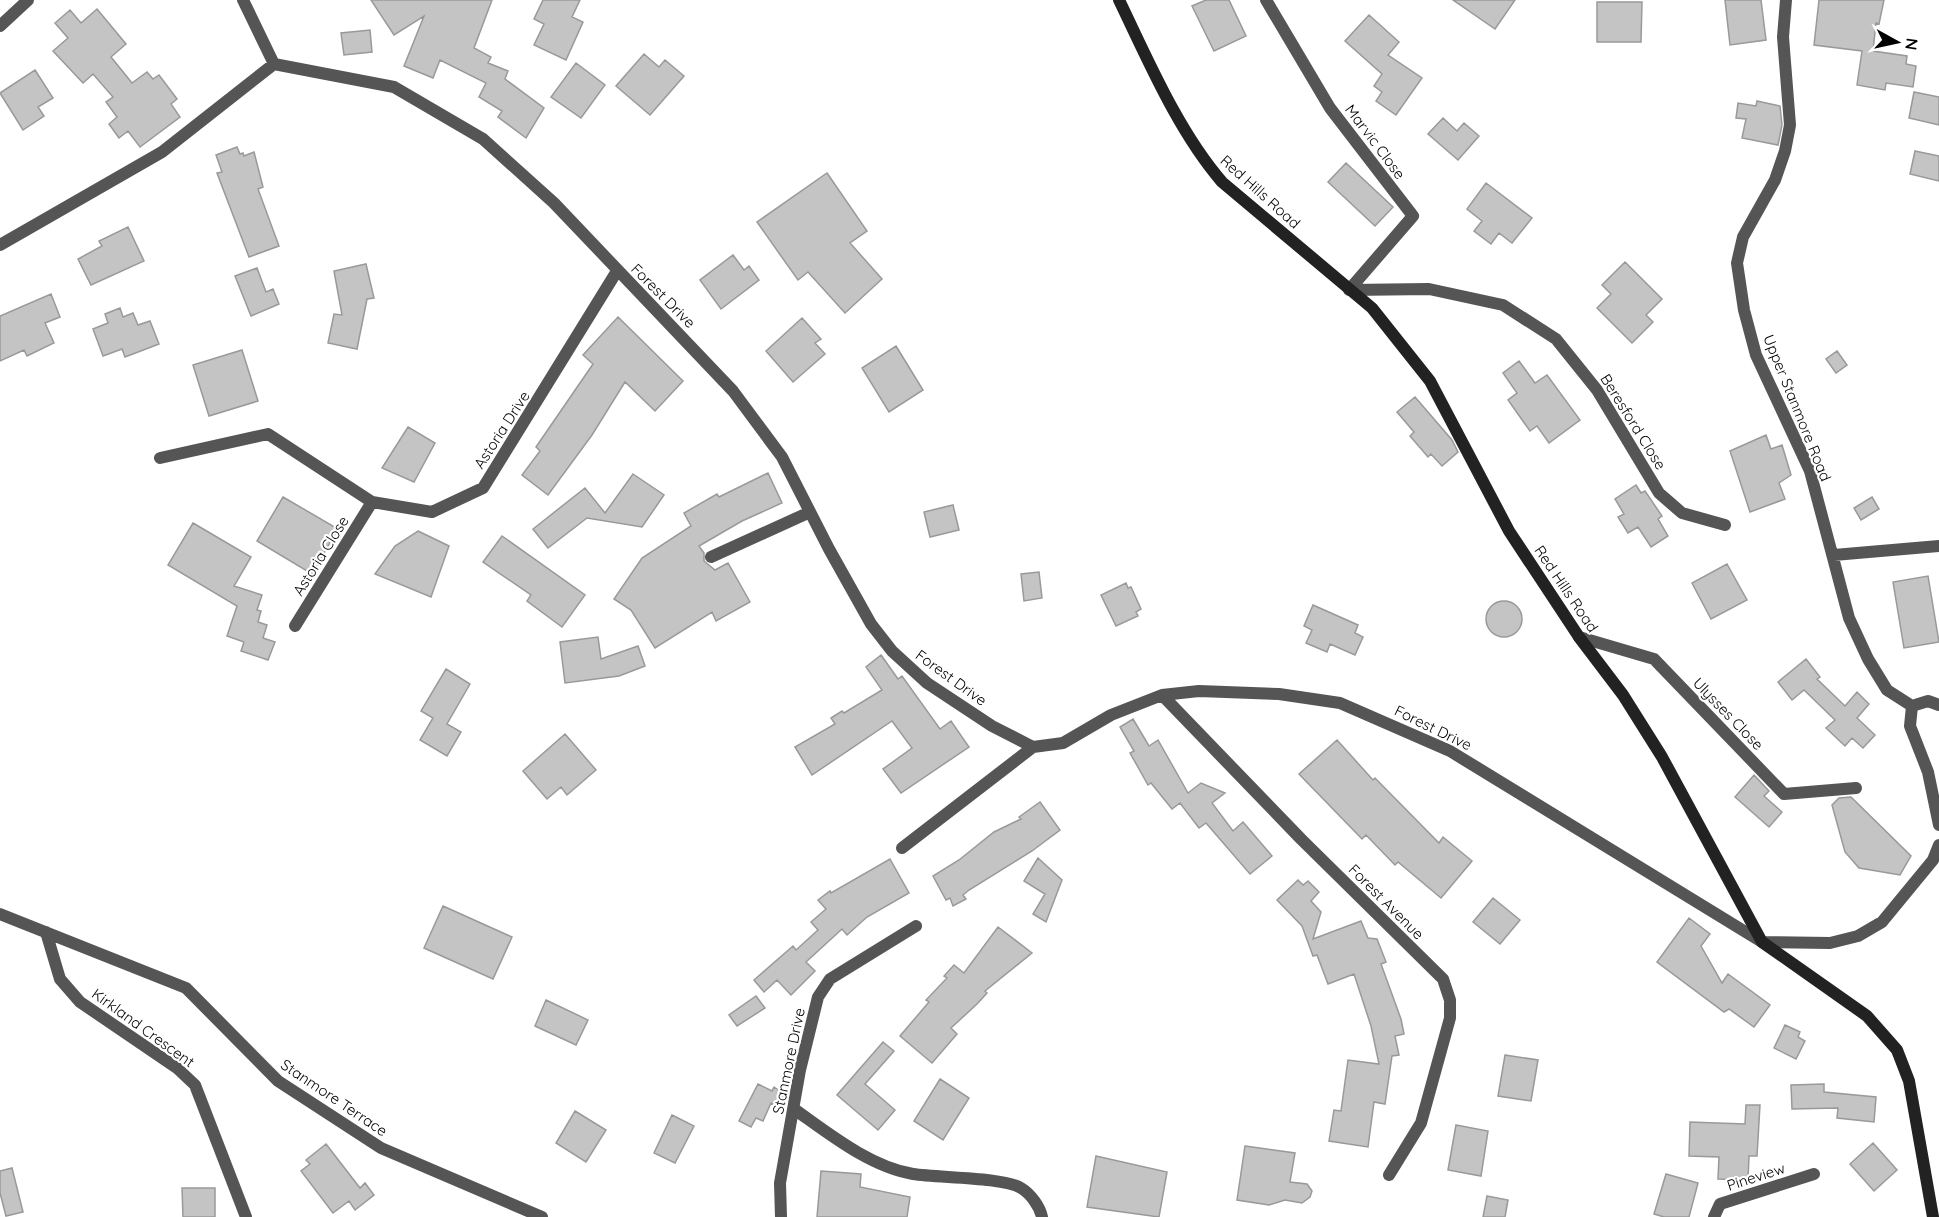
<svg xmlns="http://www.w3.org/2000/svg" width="1939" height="1217" viewBox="0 0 1939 1217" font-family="Quicksand,sans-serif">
  <rect width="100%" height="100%" fill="#fff"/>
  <path fill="#c4c4c4" stroke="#999" stroke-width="1.5" d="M371 0H492L474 48 491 57 488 63 508 71 505 79 544 108 526 138 498 117 502 111 479 97 486 83 440 60 433 78 404 66 424 16 394 35Z
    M543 0H580L572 17 583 22 566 60 534 45 544 24 534 19Z
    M1206 0H1229L1246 36 1214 51 1192 6Z
    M1453 0H1515L1495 29Z
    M1725 0H1761L1766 40 1730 45Z
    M1819 0H1884L1879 24 1876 23 1873 51 1907 56 1906 64 1916 66 1913 87 1886 83 1885 90 1857 85 1862 51 1814 45Z
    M1597 2H1642L1641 42H1597Z
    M97 9 126 44 111 57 132 83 147 72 153 79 159 75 177 99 171 104 180 117 140 147 128 131 119 138 109 124 117 117 106 102 113 97 93 74 83 83 53 51 68 38 55 23 70 10 81 23Z
    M1369 15 1399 42 1388 55 1422 78 1396 115 1376 101 1382 92 1374 86 1382 74 1345 41Z
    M370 30 372 52 344 55 341 33Z
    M644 54 659 67 665 60 684 76 650 115 616 86Z
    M576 63 605 85 581 118 551 97Z
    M35 70 53 98 38 107 44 116 23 130 0 93Z
    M1914 92 1939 97V125L1909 118Z
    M1757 101 1780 106 1782 125 1778 145 1742 138 1746 119 1736 118 1738 103 1756 106Z
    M1443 118 1457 131 1464 123 1479 136 1458 160 1428 134Z
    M237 147 240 154 243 153 244 156 254 152 263 187 258 189 279 246 249 257 217 173 222 172 216 155Z
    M1915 151 1939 156V181L1910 174Z
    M1346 163 1393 207 1375 226 1328 182Z
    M827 173 867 231 850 243 882 279 845 313 808 272 798 280 757 222Z
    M1486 183 1532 218 1512 243 1499 233 1491 244 1474 231 1482 221 1467 209Z
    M128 227 144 261 91 285 78 259 102 246 99 241Z
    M733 255 744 270 749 266 759 280 721 309 700 280Z
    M1625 262 1662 299 1646 315 1653 322 1632 343 1597 308 1611 294 1602 285Z
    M366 264 374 298 367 299 357 349 328 343 334 314 342 315 334 271Z
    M257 268 266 292 273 289 279 304 251 316 235 276Z
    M51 294 60 317 45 323 54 343 27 356 24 350 0 361V316Z
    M120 308 123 317 133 313 138 325 150 321 159 344 125 357 122 349 103 356 93 329 108 323 105 314Z
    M618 317 683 381 655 411 625 382 592 435 548 495 522 475 540 451 536 447 593 364 583 355Z
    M802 318 821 339 815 343 825 354 793 382 766 351Z
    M896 346 923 390 889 412 862 368Z
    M242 350 258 401 209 416 193 365Z
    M1837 351 1847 365 1836 373 1826 359Z
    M1519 361 1535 383 1547 375 1580 420 1549 443 1537 426 1530 431 1508 400 1517 393 1503 373Z
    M1415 397 1452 440 1458 452 1442 466 1431 454 1428 457 1410 436 1414 432 1397 412Z
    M408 427 435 443 414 482 382 468Z
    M1766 435 1771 449 1782 445 1791 475 1779 483 1785 499 1750 512 1730 451Z
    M768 473 782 503 742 521 699 546 704 553V561L715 570 728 563 750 602 716 621 712 612 655 648 631 610 614 599 642 558 691 526 684 513 717 494 719 497Z
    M633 474 664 495 642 527 587 518 548 548 533 529 585 488 605 513Z
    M1636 485 1641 493 1645 491 1662 516 1658 519 1668 536 1651 547 1638 527 1628 533 1618 517 1624 514 1615 499Z
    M283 497 338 529 312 574 257 541Z
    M1872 497 1879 509 1861 520 1854 508Z
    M953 505 959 530 930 537 924 512Z
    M193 523 251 557 234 586 262 595 257 610 261 611 258 622 267 625 263 638 275 642 268 660 241 651 244 642 227 636 237 606 168 565Z
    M418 531 449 546 431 597 375 574 395 546Z
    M502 536 585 595 562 627 527 601 531 595 483 562Z
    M1727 564 1747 600 1711 619 1692 583Z
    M1039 572 1042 598 1024 601 1021 574Z
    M1928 576 1939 642 1904 648 1893 582Z
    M1126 583 1128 588 1131 587 1141 609 1136 612 1138 616 1116 626 1101 595Z
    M1486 619a18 18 0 1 1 36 0a18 18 0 1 1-36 0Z
    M1313 605 1358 625 1355 633 1363 637 1355 655 1330 644 1327 652 1306 643 1312 630 1304 626Z
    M598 637 601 659 638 646 645 666 619 676 565 683 560 642Z
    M881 655 898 679 902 676 940 729 951 721 969 747 901 793 883 769 912 748 892 721 812 775 795 747 835 724 831 718 842 711 844 713 882 690 866 667Z
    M1806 659 1820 677 1817 679 1845 706 1857 692 1869 704 1857 718 1875 735 1863 748 1852 738 1845 746 1826 728 1835 720 1804 690 1792 700 1778 682Z
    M446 669 470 684 447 724 461 732 447 756 420 740 433 718 421 711Z
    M1133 719 1149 746 1158 740 1188 793 1201 783 1225 793 1212 803 1233 831 1243 822 1272 856 1250 874 1206 823 1199 828 1180 803 1172 809 1151 783 1148 785 1130 753 1134 751 1120 727Z
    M565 734 596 770 567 795 561 787 547 799 523 771Z
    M1337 740 1373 780 1375 778 1439 843 1443 837 1472 861 1441 898 1398 862 1395 865 1366 835 1362 839 1299 774Z
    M1754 775 1769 791 1764 796 1782 812 1769 827 1735 797Z
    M1851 797 1911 856 1900 875 1859 868 1845 852 1832 805 1839 798Z
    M1040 802 1060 830 1032 851 969 890 963 895 966 899 953 906 950 898 946 900 933 876 959 860 994 832 1021 819 1019 817Z
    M1038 858 1062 880 1046 922 1033 914 1045 894 1024 881Z
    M890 859 909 893 867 917 847 935 842 929 806 962 815 971 791 995 777 980 764 992 754 980 793 946 796 950 818 930 811 922 826 909 818 900 830 891 831 893Z
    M1298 880 1303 885 1308 881 1319 892 1311 901 1321 912 1313 939 1361 921 1368 938 1377 939 1386 962 1381 964 1401 1019 1404 1034 1395 1036 1399 1055 1392 1056 1385 1104 1374 1102 1368 1147 1329 1141 1334 1110 1341 1111 1348 1060 1379 1064 1371 1026 1354 974 1328 984 1317 955 1313 956 1302 926 1277 900Z
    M1493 898 1520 920 1500 944 1473 922Z
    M443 906 512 937 493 979 424 948Z
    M1689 918 1710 934 1701 946 1722 983 1728 974 1770 1005 1754 1027 1729 1009 1724 1012 1657 962Z
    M998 927 1032 953 985 991 987 993 977 1004 951 1028 957 1034 932 1063 900 1036 929 1002 926 1000 947 978 944 976 954 965 964 973Z
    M756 996 765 1008 737 1026 729 1015Z
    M546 1000 588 1020 576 1045 535 1026Z
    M1785 1025 1800 1032 1798 1037 1805 1041 1796 1059 1774 1048Z
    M883 1042 894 1051 865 1084 895 1110 878 1130 837 1095Z
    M1505 1055 1538 1060 1531 1101 1498 1096Z
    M940 1079 969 1098 943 1140 914 1121Z
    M758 1084 772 1091 774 1087 787 1096 783 1110 771 1103 763 1121 756 1118 751 1127 739 1121Z
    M1824 1084V1092L1876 1097 1874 1122 1837 1118 1838 1108 1792 1109 1791 1085Z
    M1746 1105H1760L1757 1156H1749L1748 1180 1718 1179 1719 1157 1689 1156 1690 1122 1745 1124Z
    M575 1111 606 1130 586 1162 556 1143Z
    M672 1115 694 1126 675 1163 654 1153Z
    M1456 1125 1488 1131 1481 1176 1448 1170Z
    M1873 1143 1897 1170 1874 1191 1850 1164Z
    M326 1144 360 1188 365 1183 374 1195 355 1210 349 1201 333 1213 301 1171 310 1164 306 1160Z
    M1245 1146 1295 1153 1290 1182 1307 1184 1312 1191 1310 1197 1302 1203 1285 1200 1269 1205 1237 1200Z
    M1096 1156 1167 1172 1159 1217 1087 1207Z
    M12 1168 23 1212 6 1216 0 1193V1171Z
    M821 1171 861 1174 860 1187 910 1197 907 1217H817Z
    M1666 1174 1698 1183 1689 1217H1664L1654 1214Z
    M182 1188H215V1217H183Z
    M1487 1196 1508 1200 1505 1217H1483Z"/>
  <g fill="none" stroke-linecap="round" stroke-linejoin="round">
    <path stroke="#555" stroke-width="12" d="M243 0 274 64 394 87 483 139 554 203 733 391 782 457 829 549 871 624 892 651 927 683 992 726 1033 747 1063 743 1111 715 1162 695 1199 691 1279 694 1340 703 1450 751 1762 942 1830 943 1858 936 1882 922 1933 860 1939 845
      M1266 0 1330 108 1413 216 1349 290
      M1786 0 1783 37 1790 125 1785 151 1775 180 1743 237 1737 263 1744 310 1756 355 1810 471 1849 618 1868 659 1887 690 1912 706
      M0 26 28 0
      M0 245 162 152 274 64
      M1349 290 1429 289 1503 305 1556 339 1597 390 1659 493 1682 513 1725 525
      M160 458 268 434 372 502 432 512 483 488 617 271
      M1834 555 1939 546
      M711 557 810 512
      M295 626 372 502
      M1579 637 1654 659 1784 794 1856 788
      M1162 695 1301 839 1443 979 1450 1000V1018L1421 1123 1389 1175
      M1939 705 1928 701 1912 706 1910 726 1928 772 1939 825
      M902 848 1033 747
      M0 914 186 988 278 1081 381 1148 542 1217
      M46 932 60 979 80 1002 177 1068 195 1085 246 1217
      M794 1109C828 1133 870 1167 913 1174 938 1178 1003 1177 1021 1188 1031 1194 1040 1207 1042 1217
      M781 1217 780 1183 800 1070 818 997 830 979 916 926
      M1714 1217 1720 1204 1814 1174"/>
    <path stroke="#222" stroke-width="12" d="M1119 0C1148 60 1178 131 1222 182L1372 308 1430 381 1509 531 1579 637 1623 695 1662 757 1762 942 1867 1016 1897 1050 1909 1081 1933 1217"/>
  </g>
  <g text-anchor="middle" stroke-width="4.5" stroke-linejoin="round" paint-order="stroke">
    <g font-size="15" fill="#000" stroke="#fff">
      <text transform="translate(1375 142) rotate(53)" y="5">Marvic Close</text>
      <text transform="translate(1260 192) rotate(42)" y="5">Red Hills Road</text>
      <text transform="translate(663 296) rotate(45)" y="5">Forest Drive</text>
      <text transform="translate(1797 408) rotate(68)" y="5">Upper Stanmore Road</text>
      <text transform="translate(1633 422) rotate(58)" y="5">Beresford Close</text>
      <text transform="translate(502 430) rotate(-57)" y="5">Astoria Drive</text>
      <text transform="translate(321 556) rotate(-58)" y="5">Astoria Close</text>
      <text transform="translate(1566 589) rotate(56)" y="5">Red Hills Road</text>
      <text transform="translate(951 678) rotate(36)" y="5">Forest Drive</text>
      <text transform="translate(1728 714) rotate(46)" y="5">Ulysses Close</text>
      <text transform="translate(1433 728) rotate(26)" y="5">Forest Drive</text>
      <text transform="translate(1386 902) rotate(45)" y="5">Forest Avenue</text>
      <text transform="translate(143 1028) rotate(36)" y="5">Kirkland Crescent</text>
      <text transform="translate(789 1061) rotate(-78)" y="5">Stanmore Drive</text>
      <text transform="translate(334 1098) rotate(34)" y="5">Stanmore Terrace</text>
      <text transform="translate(1756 1177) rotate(-18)" y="5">Pineview</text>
    </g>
  </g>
  <g transform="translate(1897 42) rotate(98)" stroke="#ffffff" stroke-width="4.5" paint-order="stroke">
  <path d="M0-4.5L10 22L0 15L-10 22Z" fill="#000000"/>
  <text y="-9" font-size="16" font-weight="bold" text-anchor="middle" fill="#000000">N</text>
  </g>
</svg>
